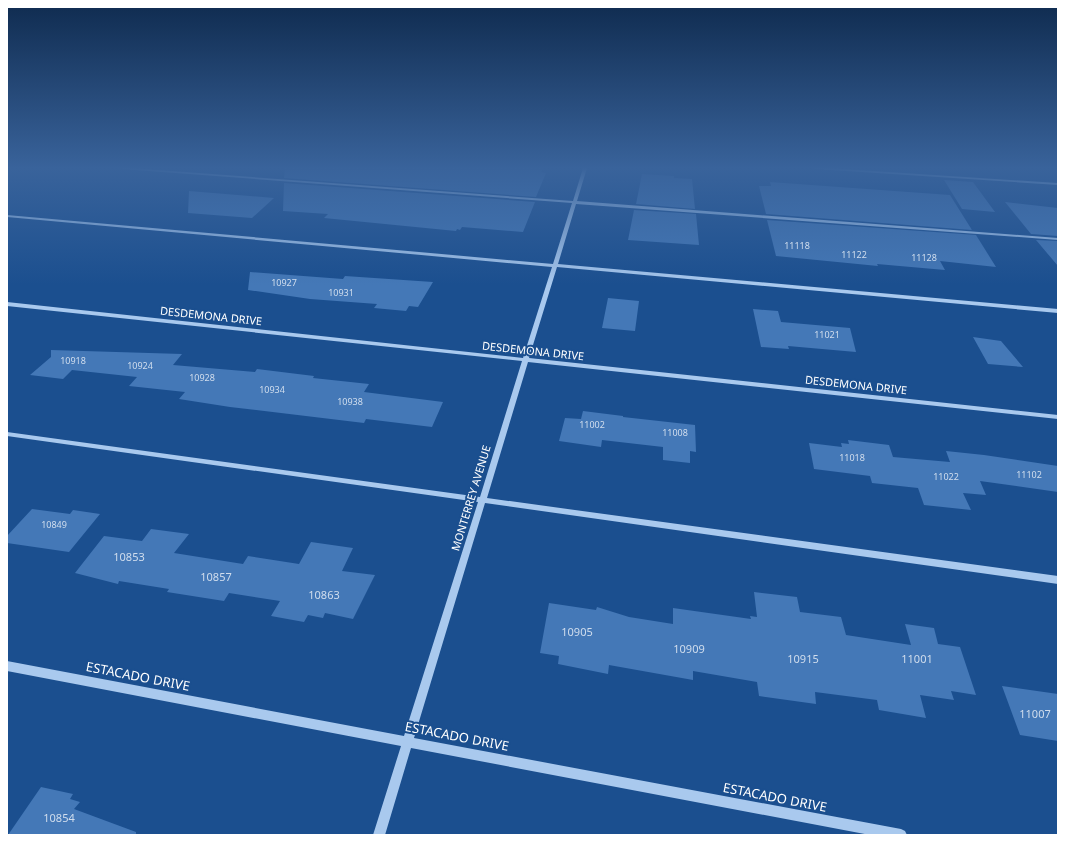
<svg xmlns="http://www.w3.org/2000/svg" width="1065" height="842" viewBox="0 0 1065 842" font-family="'Noto Sans',sans-serif">
  <rect width="100%" height="100%" fill="#1b4f8f"/>
  <path fill="#4478b7" d="M285 168H543L541 172 546 173 536 197 284 178Z
    M642 174 674 176V178L692 179 695 209 636 204Z
    M944 180 973 182 995 212 962 209Z
    M770 182 950 195 972 230 766 214 759 186H771Z
    M284 183 535 202 523 232 462 227 460 230 457 229 456 231 324 218 328 214 283 211Z
    M189 191 274 198 252 218 188 213Z
    M1005 202 1058 208V236L1031 234Z
    M634 210 696 214 699 245 628 240Z
    M767 220 976 235 996 267 940 261 945 270 877 264 878 266 776 256Z
    M1036 240 1058 241V266Z
    M250 272 343 279 345 276 433 282 418 307 409 306 406 311 374 308 377 304 310 299 248 290Z
    M608 298 639 301 635 331 602 328Z
    M753 309 778 311 781 322 850 328 856 352 788 346 789 349 761 347Z
    M973 337 1001 341 1023 367 988 364Z
    M51 350 182 354 173 365 255 372 257 369 314 376 313 378 369 384 364 392 443 402 432 427 366 419 364 423 230 407 179 399 185 392 129 386 137 377 72 370 63 379 30 375 51 357Z
    M583 411 623 416V417L695 425 696 452 690 451V463L663 460V447L602 440 601 447 559 441 565 418 581 419Z
    M848 440 889 445 893 457 950 462 946 451 984 455 1058 466V492L980 481 986 495 963 493 971 510 924 505 918 488 872 483 870 476 814 469 809 443 842 447 841 443 849 444Z
    M32 509 70 514 73 510 100 514 69 552 7 543V536Z
    M151 529 189 534 174 553 243 564 248 556 299 564 311 542 353 548 342 571 375 575 353 619 325 613 323 618 308 615 304 622 271 616 280 601 229 593 224 601 167 592 169 589 119 581 118 584 75 573 104 536 142 541Z
    M754 592 797 597 800 612 841 617 846 635 911 645 905 624 934 628 938 644 960 647 976 695 951 691 954 700 920 695 926 718 879 710 877 700 815 692 816 704 759 696 757 682 693 671V680L609 665 608 674 558 664 559 656 540 653 549 603 596 610 597 607 629 617 673 624V608L751 619 750 616 757 617Z
    M1002 686 1058 694V741L1020 735Z
    M41 787 73 794 70 799 80 802 74 809 136 832V835H8Z"/>
  <g fill="none" stroke-linecap="round" stroke-linejoin="round">
    <path fill="#a9c9ee" fill-rule="evenodd" d="M120 168H132L573 201 583 168H587L577 201 1058 238V240L576 204 558 264 1058 309V313L557 267 529 358 1058 415V419L528 362 487 498 1058 576V584L485 503 414 738 901 829 905 831 907 835H870L411 748 385 835H373L401 746 7 671V661L404 736 478 502 7 436V432L480 497 522 361 7 306V302L523 358 552 267 7 217V215L553 264 572 203 122 169Z
      M814 168H828L1058 183V185L816 169Z"/>
  </g>
  <linearGradient id="sky" x2="0" y2="1"><stop stop-color="#0f2b4f"/><stop offset="0.59" stop-color="#39639b"/><stop offset="1" stop-color="#39639b" stop-opacity="0"/></linearGradient>
  <rect width="1065" height="285" fill="url(#sky)"/>
  <g text-anchor="middle" stroke-width="4" stroke-linejoin="round" paint-order="stroke">
    <g font-size="9" fill="#d0dded">
      <text x="797" y="249">11118</text>
      <text x="854" y="258">11122</text>
      <text x="924" y="261">11128</text>
      <text x="284" y="286">10927</text>
      <text x="341" y="296">10931</text>
      <text x="827" y="338">11021</text>
      <text x="73" y="364">10918</text>
      <text x="140" y="369">10924</text>
      <text x="202" y="381">10928</text>
      <text x="272" y="393">10934</text>
      <text x="350" y="405">10938</text>
      <text x="592" y="428">11002</text>
      <text x="675" y="436">11008</text>
      <text x="852" y="461">11018</text>
      <text x="1029" y="478">11102</text>
      <text x="946" y="480">11022</text>
      <text x="54" y="528">10849</text>
    </g>
    <g font-size="11" fill="#fff" stroke="#1b4f8f">
      <text transform="translate(211 316) rotate(6)" y="4">DESDEMONA DRIVE</text>
      <text transform="translate(533 351) rotate(6)" y="4">DESDEMONA DRIVE</text>
      <text transform="translate(856 385) rotate(6)" y="4">DESDEMONA DRIVE</text>
      <text transform="translate(471 498) rotate(-73)" y="4">MONTERREY AVENUE</text>
    </g>
    <g font-size="11" fill="#d0dded">
      <text x="129" y="561">10853</text>
      <text x="216" y="581">10857</text>
      <text x="324" y="599">10863</text>
      <text x="577" y="636">10905</text>
      <text x="689" y="653">10909</text>
      <text x="803" y="663">10915</text>
      <text x="917" y="663">11001</text>
      <text x="1035" y="718">11007</text>
      <text x="59" y="822">10854</text>
    </g>
    <g font-size="13" fill="#fff" stroke="#1b4f8f">
      <text transform="translate(138 676) rotate(11)" y="5">ESTACADO DRIVE</text>
      <text transform="translate(457 736) rotate(11)" y="5">ESTACADO DRIVE</text>
      <text transform="translate(775 797) rotate(11)" y="5">ESTACADO DRIVE</text>
    </g>
  </g>
  <rect width="1065" height="842" fill="none" stroke="#ffffff" stroke-width="16"/>
</svg>
